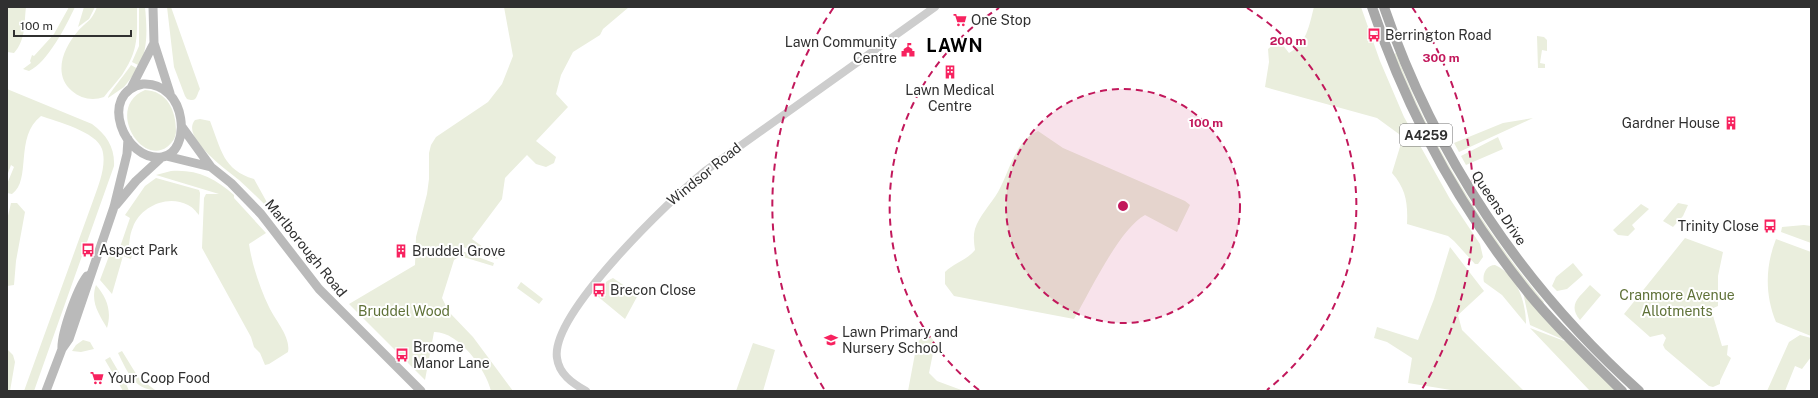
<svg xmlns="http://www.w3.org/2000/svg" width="1818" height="398" viewBox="0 0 1818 398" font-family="'Public Sans',sans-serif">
  <rect width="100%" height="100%" fill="#fff"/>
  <path fill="#eaeedd" d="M7 7H26C24 23 26 40 14 53L7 52Z
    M69 7H75C66 26 48 62 29 71L23 69 31 63 30 61 32 55 34 56 54 34Z
    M84 7H95L89 19 78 27Z
    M97 7H137C137 36 139 50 122 75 116 83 109 90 104 97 93 101 81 99 72 91 52 74 64 47 78 31 88 20 91 22 97 7Z
    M139 7H145C147 28 148 46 140 66L132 62 139 46Z
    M167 7H171L200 89C196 95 198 103 187 99L185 96 174 67Z
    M504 7H629L603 29 600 35 573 52 561 75 556 94 568 107 536 141 556 157 554 163 546 167 536 164 527 155 505 178 502 199 472 239 498 258 497 259 463 247 462 251 494 263 493 266 460 256 454 260 442 298 449 312 473 337 513 391H491C486 369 458 331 434 332L425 380 349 304 415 265 416 237 427 194 429 179V153L431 145 436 137 488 102 502 84 513 56Z
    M1314 7H1361L1380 61 1404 117 1450 199 1480 244 1483 257 1478 264H1475L1454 241 1448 236 1407 224C1408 203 1406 189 1392 173L1403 137 1377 118 1265 87 1269 62 1268 49 1279 40 1289 53C1307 43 1309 26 1314 7Z
    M1537 36 1544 37 1547 40V51L1542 50 1540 63 1545 64V68H1538Z
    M1396 53C1430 144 1482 227 1544 302L1543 303C1528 285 1513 267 1500 248 1456 189 1422 122 1394 54Z
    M131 65 138 69 124 87 108 98C108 94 127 72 131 65Z
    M7 89 92 124C107 135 115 148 114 166L34 391H24L94 198C99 184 107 164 102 149 97 132 56 121 41 116 14 137 32 180 12 194L7 193V184L14 167 11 165 7 176Z
    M145 90C167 91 176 110 176 131 176 138 172 143 167 147 141 166 105 107 145 90Z
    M1533 118 1459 152 1454 143 1503 123Z
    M200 119 210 121C221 149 223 170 254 179L269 206 268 208C258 198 249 189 239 180 227 170 180 137 195 120Z
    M1038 131 1063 148 1185 201 1190 205 1177 232 1145 215C1119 229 1090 292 1074 319L954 296 945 284V272C954 263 967 260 975 250 974 243 973 236 975 229 979 216 991 204 998 192 1009 173 1015 140 1038 131Z
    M1498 137 1503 149 1466 165 1461 156Z
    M171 171C196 169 215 178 234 195V198L266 233 249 244C252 265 260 288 269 307 275 320 291 337 288 352L269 364 265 365 260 353 254 347 251 337 202 248 204 198 206 194H219L156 175Z
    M156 178 199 190 200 193 199 215C195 211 194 208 188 205 166 194 140 208 133 227 129 236 130 242 128 250L133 252 131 259 123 256 112 294 100 280 112 248 119 250 130 218 125 215 145 186Z
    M11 203H17L25 212 16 261 14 285 7 286V220Z
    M1678 203 1688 205 1683 216 1673 227 1663 221Z
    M1641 204 1649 209 1632 225 1635 229 1628 236 1618 235 1613 230Z
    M1804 225 1811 226V243L1781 232 1782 227Z
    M1685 238 1723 252 1718 276V306L1711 309 1722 346 1728 345 1727 355 1731 358 1720 381V384L1713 387 1709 386 1665 349 1663 345 1666 338 1663 334 1650 337 1624 314Z
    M1776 239 1811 252V336L1776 322C1765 295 1765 267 1776 239Z
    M1450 247 1484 291 1458 315 1462 330 1524 391H1457L1408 383 1412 358 1387 342 1374 338 1377 327 1418 340 1434 299Z
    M1573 263 1583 275 1567 289 1557 291 1552 286 1556 277Z
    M1495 265C1517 275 1526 302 1526 324L1502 295 1484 282C1482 275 1486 265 1495 265Z
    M613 278 638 295 625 319 596 295 607 281Z
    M521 282 543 299 539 304 517 288Z
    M96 285C107 298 112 311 107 328 99 314 90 302 96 285Z
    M1590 285 1601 295 1580 320C1567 304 1580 297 1590 285Z
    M1523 292 1564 340 1530 325Z
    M1530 328 1567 342 1616 391H1590Z
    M925 334H929L935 343 929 373 937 381 964 391H908L917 343Z
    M1800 335 1811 338V357L1802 369 1795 366 1785 391H1767L1789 342Z
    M83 340 90 342 94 349 81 352 72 351 76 345Z
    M753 343 775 350 763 391H736Z
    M7 349 13 355 15 362 10 391H7Z
    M122 351 138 377 155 390C134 390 126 369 118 353Z
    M110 357 127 386 129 391H123L105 360Z"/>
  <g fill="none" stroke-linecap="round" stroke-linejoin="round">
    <path stroke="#cdcdcd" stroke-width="8" d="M586 391C572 383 559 374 557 358 550 314 671 199 705 171L935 7"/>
    <path stroke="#bababa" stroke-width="9" d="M153 7 154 43 170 93
      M143 84C188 82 192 153 162 157 124 162 97 93 143 84Z
      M131 88 154 43
      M182 127 211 167 231 183 261 214 319 289 421 391
      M166 156 211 167
      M116 205 136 181 162 157
      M62 349 69 339 114 207 127 154 128 139
      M46 391 62 349C61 334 77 289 87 276"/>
    <path stroke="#a8a8a8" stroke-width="10" d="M1372 7C1407 112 1461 210 1530 295 1558 329 1591 360 1622 391
      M1384 7C1435 156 1522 286 1639 391"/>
  </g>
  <circle cx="1123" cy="206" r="117" fill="#c2185b" fill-opacity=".12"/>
  <g fill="none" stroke="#c2185b" stroke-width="2" stroke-dasharray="7 5">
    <circle cx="1123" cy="206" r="117"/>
    <path d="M979 390A234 234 0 0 1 999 8M1247 8A234 234 0 0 1 1267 390"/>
    <path d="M824 389A351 351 0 0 1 834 7M1412 7A351 351 0 0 1 1422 389"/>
  </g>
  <defs>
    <g id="supermarket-bare" transform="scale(1.08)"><path d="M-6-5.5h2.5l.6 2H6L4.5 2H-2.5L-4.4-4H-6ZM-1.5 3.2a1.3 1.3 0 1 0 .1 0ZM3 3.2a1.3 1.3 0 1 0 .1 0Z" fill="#f7225f" stroke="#fff" stroke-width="2.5" paint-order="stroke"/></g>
    <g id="bus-bare" transform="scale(1.08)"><path d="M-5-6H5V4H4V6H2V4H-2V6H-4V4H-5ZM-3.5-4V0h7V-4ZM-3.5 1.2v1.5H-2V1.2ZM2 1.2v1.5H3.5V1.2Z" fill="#f7225f" stroke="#fff" stroke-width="2.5" paint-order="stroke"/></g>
    <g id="civic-bare" transform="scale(1.08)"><path d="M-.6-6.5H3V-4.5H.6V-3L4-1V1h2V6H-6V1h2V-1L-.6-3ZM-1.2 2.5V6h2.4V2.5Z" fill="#f7225f" stroke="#fff" stroke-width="2.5" paint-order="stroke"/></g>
    <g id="building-bare" transform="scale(1.08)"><path d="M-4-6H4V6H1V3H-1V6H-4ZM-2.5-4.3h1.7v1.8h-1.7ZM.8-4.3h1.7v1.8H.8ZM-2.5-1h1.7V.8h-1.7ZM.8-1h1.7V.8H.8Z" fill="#f7225f" stroke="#fff" stroke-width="2.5" paint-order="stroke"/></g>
    <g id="school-bare" transform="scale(1.08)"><path d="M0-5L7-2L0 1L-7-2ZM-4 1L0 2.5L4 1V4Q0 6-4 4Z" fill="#f7225f" stroke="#fff" stroke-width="2.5" paint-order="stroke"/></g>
  </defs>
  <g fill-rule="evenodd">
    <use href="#supermarket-bare" x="960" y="20"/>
    <use href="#bus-bare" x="1374" y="35"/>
    <use href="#civic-bare" x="908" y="50"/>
    <use href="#building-bare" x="950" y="72"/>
    <use href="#building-bare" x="1731" y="123"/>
    <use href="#bus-bare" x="1770" y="226"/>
    <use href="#bus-bare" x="88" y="250"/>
    <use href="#building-bare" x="401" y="251"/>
    <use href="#bus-bare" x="599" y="290"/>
    <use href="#school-bare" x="831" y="340"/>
    <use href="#bus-bare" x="402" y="355"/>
    <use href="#supermarket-bare" x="97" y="378"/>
  </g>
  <g text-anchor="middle" stroke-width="4" stroke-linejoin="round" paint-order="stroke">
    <rect fill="#fff" stroke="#6e6e6e" stroke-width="1" x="1400" y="124" width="52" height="22" rx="3"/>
    <g font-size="13" font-weight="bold" fill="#303030">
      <text x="1426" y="140">A4259</text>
    </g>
    <g font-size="14" fill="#303030" stroke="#fff" text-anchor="start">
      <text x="971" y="25">One Stop</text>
      <text x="1385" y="40">Berrington Road</text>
      <text x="897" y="47" text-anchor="end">Lawn Community<tspan x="897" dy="16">Centre</tspan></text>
      <text x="950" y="95" text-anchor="middle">Lawn Medical<tspan x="950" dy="16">Centre</tspan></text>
      <text x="1720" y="128" text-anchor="end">Gardner House</text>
      <text x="1759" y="231" text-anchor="end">Trinity Close</text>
      <text x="99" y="255">Aspect Park</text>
      <text x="412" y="256">Bruddel Grove</text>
      <text x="610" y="295">Brecon Close</text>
      <text x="842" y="337">Lawn Primary and<tspan x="842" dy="16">Nursery School</tspan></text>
      <text x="413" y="352">Broome<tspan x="413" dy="16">Manor Lane</tspan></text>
      <text x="108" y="383">Your Coop Food</text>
    </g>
    <g font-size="14" fill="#303030" stroke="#fff">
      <text transform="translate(704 174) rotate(-39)" y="5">Windsor Road</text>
      <text transform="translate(1499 208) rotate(56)" y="5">Queens Drive</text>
      <text transform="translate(306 248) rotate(51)" y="5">Marlborough Road</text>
    </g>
    <g font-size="14" fill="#5f7138" stroke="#fff">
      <text x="1677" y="300">Cranmore Avenue<tspan x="1677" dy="16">Allotments</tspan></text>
      <text x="404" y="316">Bruddel Wood</text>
    </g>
    <g font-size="18" font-weight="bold" letter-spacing="1" fill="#000" stroke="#fff">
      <text x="955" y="52">LAWN</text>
    </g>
  </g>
  <circle cx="1123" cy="206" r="6" fill="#c2185b" stroke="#fff" stroke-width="2"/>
  <g font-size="12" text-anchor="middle" font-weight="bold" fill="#c2185b" stroke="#fff" stroke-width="4" stroke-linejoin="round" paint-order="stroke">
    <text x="1288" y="45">200 m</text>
    <text x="1441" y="62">300 m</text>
    <text x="1206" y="127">100 m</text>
  </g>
  <rect width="1818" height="398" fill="none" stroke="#303030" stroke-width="16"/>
  <path d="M14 30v6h117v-6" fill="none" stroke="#303030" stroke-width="2"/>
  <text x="20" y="30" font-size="12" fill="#303030" stroke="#ffffff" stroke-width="3" paint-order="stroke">100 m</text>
</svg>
